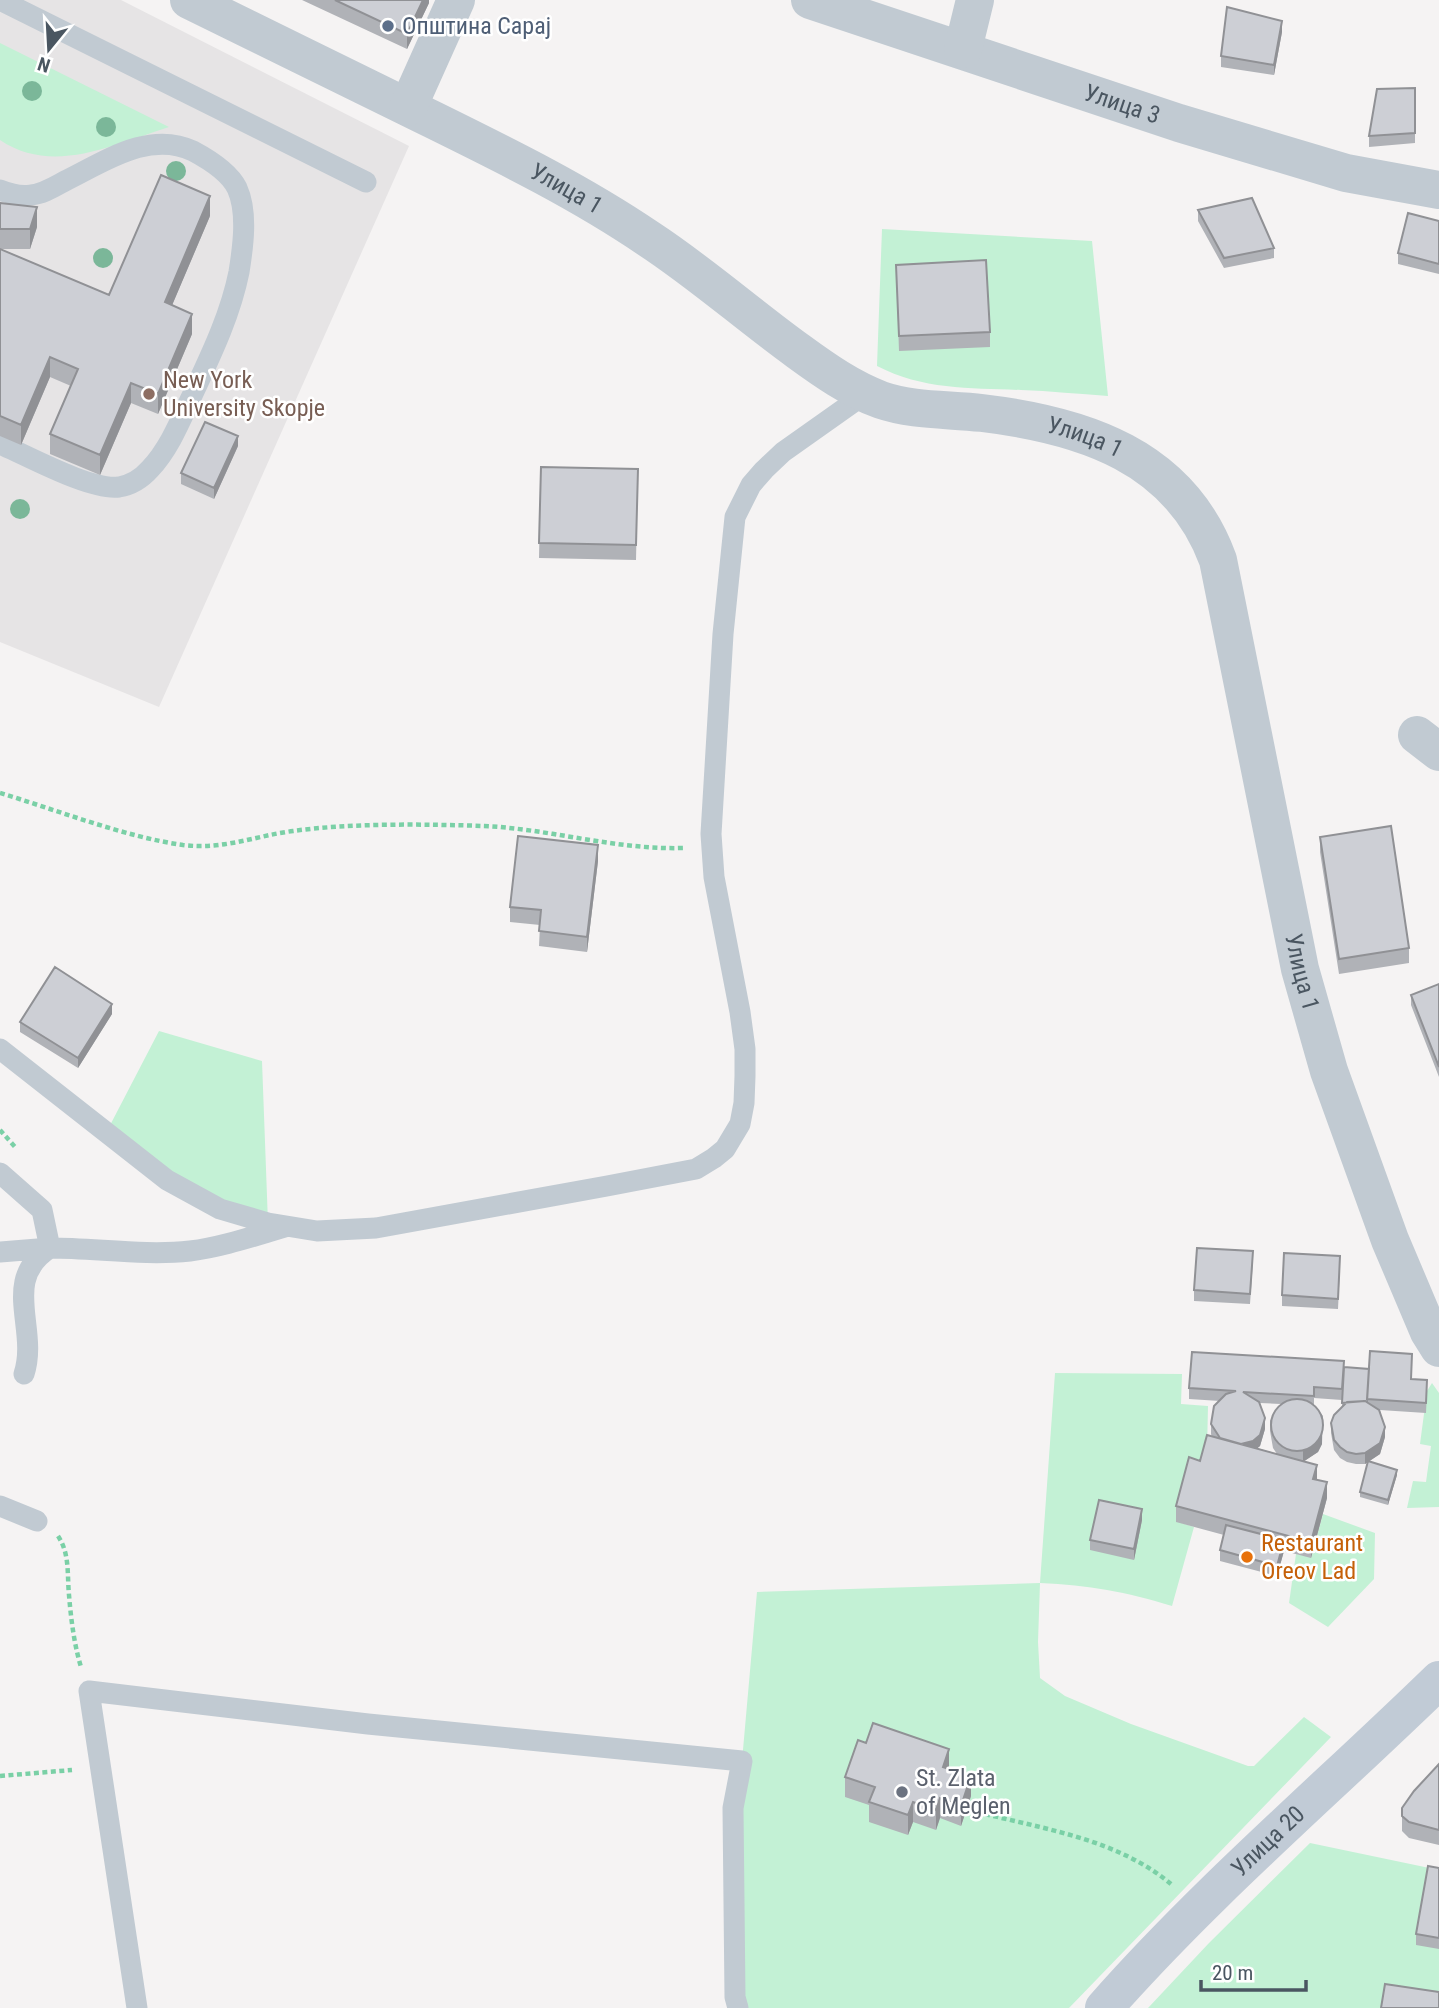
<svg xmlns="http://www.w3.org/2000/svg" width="1439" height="2008" viewBox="0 0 1439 2008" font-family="'Roboto Condensed',sans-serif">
  <rect width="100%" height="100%" fill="#f5f3f3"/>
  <path fill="#e6e4e5" d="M0 0H121L409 146 159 707 0 642Z"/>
  <path fill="#c3f1d5" d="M0 43 169 127C115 144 53 176 0 140Z
    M882 229 1092 241 1108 396C1079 394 1050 391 1021 390 971 388 923 390 877 366Z
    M159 1031 262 1061 268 1223 220 1209 106 1133Z
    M1055 1373 1182 1374 1181 1404 1208 1406 1207 1451 1176 1521 1194 1527 1172 1606C1126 1592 1089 1585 1040 1583L1038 1642 1040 1678 1065 1696 1131 1724 1248 1766H1254L1304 1717 1331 1737 1069 2008H738L742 1761 757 1592 1040 1583Z
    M1432 1383 1439 1393V1507L1407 1508 1413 1481 1426 1482 1431 1446 1420 1444 1427 1391Z
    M1323 1514 1375 1533 1374 1579 1328 1627 1289 1603 1296 1554 1311 1557Z
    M1310 1843 1439 1870V2008H1148L1209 1943Z"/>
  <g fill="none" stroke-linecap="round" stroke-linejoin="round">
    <path stroke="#7ad0a6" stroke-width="4.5" stroke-dasharray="5 3.5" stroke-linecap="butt" d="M0 793C57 810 125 837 183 845 224 850 254 836 293 831 351 823 425 824 484 826 551 829 615 850 683 848
      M0 1130 16 1148
      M58 1536C70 1554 67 1574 69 1595 71 1619 74 1644 81 1667
      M0 1776 72 1770
      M977 1812C1044 1829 1117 1839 1171 1884"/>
    <path stroke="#c1cad2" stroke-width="21" d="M0 0 366 182
      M0 190C10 194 20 197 31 195 43 194 54 187 65 181 104 162 149 130 193 151 208 159 229 172 237 188 248 212 243 247 239 272 230 317 209 359 190 400 179 424 168 450 150 469 142 478 131 485 119 487 91 491 28 456 0 444
      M0 1049 167 1180 220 1209 268 1223 317 1231 376 1228 607 1186 696 1169 714 1158 725 1149 740 1124 744 1103 745 1076V1049L740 1012 714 877 711 834 723 634 735 517 751 485 764 470 783 452 865 394
      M0 1173 42 1210 50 1248 0 1252
      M24 1374C39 1328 0 1280 50 1248 96 1248 144 1256 190 1251 222 1247 254 1236 285 1227
      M0 1506 37 1521
      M137 2008 89 1691 368 1724 742 1761 733 1808 735 1997 738 2008"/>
    <g stroke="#c1cad2" stroke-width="38">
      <path id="s1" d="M189 0C263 36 337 73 411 109 492 149 574 188 649 239 701 273 748 315 798 351 824 370 851 389 881 400 913 411 948 409 982 413 1083 425 1180 456 1218 560L1300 969 1329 1071 1390 1240 1429 1332 1439 1348"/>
      <path id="s2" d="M810 0 1179 123 1346 173 1439 190"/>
      <path d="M963 49 975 0"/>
      <path d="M408 107 456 0"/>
      <path d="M1417 735 1439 752"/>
    </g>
    <path stroke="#c1cbd6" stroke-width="38" id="s3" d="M1104 2008C1207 1891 1327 1789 1439 1680"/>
  </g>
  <g fill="#7bb799">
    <circle cx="32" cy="91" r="10"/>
    <circle cx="106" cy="127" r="10"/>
    <circle cx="176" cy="171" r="10"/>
    <circle cx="103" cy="258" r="10"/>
    <circle cx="20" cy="509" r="10"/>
  </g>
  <path fill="#b0b2b7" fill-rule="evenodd" d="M302 0H429V3L407 49Z
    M1282 32 1274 75 1221 67V56Z
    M1415 88V143L1369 147V136Z
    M0 203 37 227 30 249H1L109 295 210 216 172 305 192 334 158 414 131 403 100 475 50 454V434L71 386 50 377 21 445 0 436Z
    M1198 210 1274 248V258L1224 268 1198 221Z
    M1439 221V274L1398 264V253Z
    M896 265 990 332V347L899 351Z
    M238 446 214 499 181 484V473Z
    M541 467 638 469 636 560 539 558Z
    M1320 837 1409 948V963L1339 974 1320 852Z
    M598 861 587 952 539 946 540 925 510 922V907Z
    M1439 984V1077L1411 1005V995Z
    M112 1014 78 1068 20 1032V1022Z
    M1253 1261 1250 1304 1194 1301V1290Z
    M1340 1267 1338 1309 1282 1306V1295Z
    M1412 1365 1411 1379 1427 1391 1426 1413 1380 1410 1385 1437 1380 1454 1365 1464H1356L1347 1462 1340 1458 1334 1450 1331 1433V1423L1342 1407V1400L1314 1398V1405L1323 1416 1322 1444 1318 1452 1304 1461 1327 1498 1311 1558 1284 1551 1277 1576 1220 1561V1550L1224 1535 1176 1522V1506L1212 1437 1211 1434V1424L1220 1401 1189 1399V1388L1344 1367 1369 1369ZM1260 1403 1281 1404 1270 1421V1431L1273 1448 1277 1454 1257 1448 1260 1446 1265 1429Z
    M1397 1475 1388 1505 1360 1497V1492Z
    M1142 1520 1134 1560 1090 1550V1540Z
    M1439 1764V1845L1409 1838 1402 1831V1808Z
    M949 1769 971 1796 961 1826 940 1818 936 1830 913 1822 908 1835 869 1822V1805L845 1797V1777Z
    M1439 1868V1949L1416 1945V1934Z"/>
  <path fill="#909195" d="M423 0H429V3L407 49V34Z
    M1282 21V32L1274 75V65Z
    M210 196V216L165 322V302Z
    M37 207V227L30 249V229Z
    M192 314V334L158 414V394Z
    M50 357V377L21 445V425Z
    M131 383V403L100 475V455Z
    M238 436V446L214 499V488Z
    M598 845V861L587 952V937Z
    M112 1004V1014L78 1068V1058Z
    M1265 1418V1429L1260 1446 1253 1452 1236 1446Z
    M1385 1427V1437L1380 1454 1365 1464V1453Z
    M1322 1433V1444L1318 1452 1303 1462V1451Z
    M1317 1465V1480L1313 1479Z
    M1397 1470V1475L1388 1505V1500Z
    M1327 1482V1498L1311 1558V1542Z
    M1142 1509V1520L1134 1560V1549Z
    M1284 1540V1551L1277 1576V1566Z
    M949 1749V1769L943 1767Z
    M971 1776V1796L961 1826V1806Z
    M940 1798V1818L936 1830V1810Z
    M913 1802V1822L908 1835V1815Z"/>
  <path fill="#cdcfd5" stroke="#909195" stroke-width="2" d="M335 0H423L407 34Z
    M1227 7 1282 21 1274 65 1221 56Z
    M1415 88V133L1369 136 1377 89Z
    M161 175 210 196 165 302 192 314 158 394 131 383 100 455 50 434 78 369 50 357 21 425 0 416V249L109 295Z
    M1252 198 1274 248 1224 258 1198 210Z
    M0 203 37 207 30 229H0Z
    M1408 213 1439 221V264L1398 253Z
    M986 260 990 332 899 336 896 265Z
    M205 422 238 436 214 488 181 473Z
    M541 467 638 469 636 545 539 543Z
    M1391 826 1409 948 1339 959 1320 837Z
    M518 836 598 845 587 937 539 931 541 910 510 907Z
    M55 967 112 1004 78 1058 20 1022Z
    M1439 984V1067L1411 995Z
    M1197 1248 1253 1251 1250 1294 1194 1290Z
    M1284 1253 1340 1256 1338 1299 1282 1295Z
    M1370 1351 1412 1354 1411 1379 1427 1380 1426 1403 1367 1399Z
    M1192 1352 1344 1361 1342 1389 1314 1387V1396L1243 1392 1259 1402 1265 1418 1260 1435 1253 1441 1241 1444 1220 1438 1211 1424 1214 1406 1226 1394 1236 1391 1189 1388Z
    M1344 1367 1369 1369 1367 1402 1365 1401 1342 1403Z
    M1271 1425a26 26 0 1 1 52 0a26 26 0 1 1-52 0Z
    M1365 1401 1379 1410 1385 1427 1380 1443 1365 1453 1356 1454 1347 1452 1340 1447 1334 1440 1331 1423 1334 1415 1347 1402Z
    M1207 1435 1317 1465 1313 1479 1327 1482 1311 1542 1176 1506 1189 1457 1200 1461Z
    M1368 1461 1397 1470 1388 1500 1360 1492Z
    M1099 1500 1142 1509 1134 1549 1090 1540Z
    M1226 1525 1284 1540 1277 1566 1220 1550Z
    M873 1723 949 1749 943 1767 971 1776 961 1806 940 1798 936 1810 913 1802 908 1815 869 1802 875 1787 845 1777 858 1740 866 1743Z
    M1439 1764V1830L1409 1822 1402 1816V1808L1414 1791Z
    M1428 1866 1439 1868V1938L1416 1934Z
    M1385 1984 1439 1992V2008H1381Z"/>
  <circle fill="#5c6f8a" stroke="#fff" stroke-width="2.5" cx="388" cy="26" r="7"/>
  <circle fill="#8d6e63" stroke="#fff" stroke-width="2.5" cx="149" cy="394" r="7"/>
  <circle fill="#e8710a" stroke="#fff" stroke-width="2.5" cx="1247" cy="1557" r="7"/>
  <circle fill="#6b7280" stroke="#fff" stroke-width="2.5" cx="902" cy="1792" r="7"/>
  <g text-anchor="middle" stroke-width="5" stroke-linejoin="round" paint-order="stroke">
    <g font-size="24" fill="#4e5e75" stroke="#fff" text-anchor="start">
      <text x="402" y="34">Општина Сарај</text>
    </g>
    <g font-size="24" fill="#4a5661" stroke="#fff">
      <text dy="8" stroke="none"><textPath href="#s2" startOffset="329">Улица 3</textPath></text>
      <text dy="8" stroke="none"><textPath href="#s1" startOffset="422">Улица 1</textPath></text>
      <text dy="8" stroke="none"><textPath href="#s1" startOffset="1010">Улица 1</textPath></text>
      <text dy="8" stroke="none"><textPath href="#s1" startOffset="1619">Улица 1</textPath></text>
      <text dy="8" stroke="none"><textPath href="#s3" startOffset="234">Улица 20</textPath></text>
    </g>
    <g font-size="24" fill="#785e54" stroke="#fff" text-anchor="start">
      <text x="163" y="388">New York<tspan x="163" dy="28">University Skopje</tspan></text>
    </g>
    <g font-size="24" fill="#c56008" stroke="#fff" text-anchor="start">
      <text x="1261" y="1551">Restaurant<tspan x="1261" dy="28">Oreov Lad</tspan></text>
    </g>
    <g font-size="24" fill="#5b616d" stroke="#fff" text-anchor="start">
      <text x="916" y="1786">St. Zlata<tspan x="916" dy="28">of Meglen</tspan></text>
    </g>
  </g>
  <g transform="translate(49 49) rotate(198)" stroke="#ffffff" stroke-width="5" paint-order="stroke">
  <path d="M0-5L12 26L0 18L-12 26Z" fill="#4a5661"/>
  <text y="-10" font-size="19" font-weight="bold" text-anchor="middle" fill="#4a5661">N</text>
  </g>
  <path d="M1201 1980v10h105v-10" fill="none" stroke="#4a5661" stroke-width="3.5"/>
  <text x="1212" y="1980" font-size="21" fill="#4a5661" stroke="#ffffff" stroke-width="5" paint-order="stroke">20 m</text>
</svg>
